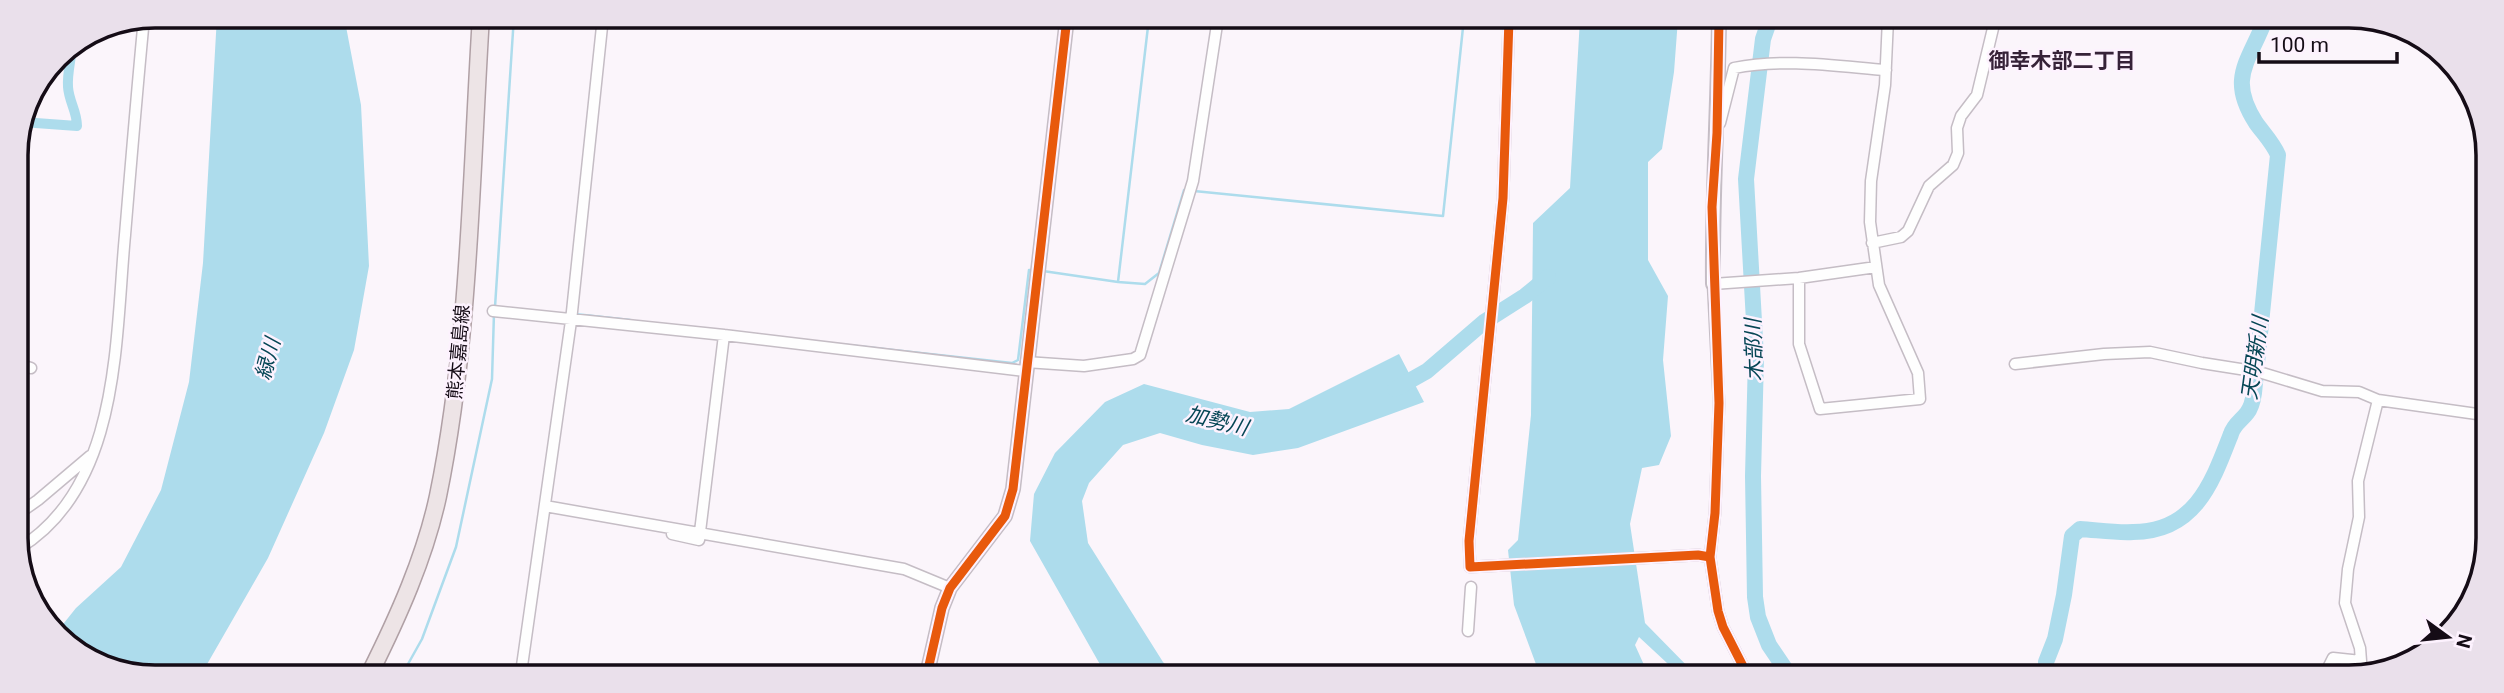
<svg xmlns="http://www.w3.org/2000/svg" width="2504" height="693" viewBox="0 0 2504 693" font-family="Roboto,'Noto Sans JP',sans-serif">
  <rect width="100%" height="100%" fill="#fbf5fb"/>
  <path fill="#addcec" d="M217 16H344L361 105 369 266 354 350 324 433 268 558 202 673H120L56 633 76 608 121 567 161 490 189 382 203 263Z
    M1580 19H1678L1674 72 1662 149 1648 162V260L1668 296 1663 360 1671 436 1659 465 1642 468 1630 524 1645 623 1697 676H1681L1639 637 1635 645 1649 676 1540 675 1514 605 1508 550 1518 540 1531 415 1533 223 1570 188Z
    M1399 354 1424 402 1298 448 1253 455 1202 445 1160 433 1123 445 1089 483 1082 501 1088 543 1163 662 1175 675H1106L1030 541 1034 494 1055 453 1105 402 1144 384 1250 412 1289 409Z"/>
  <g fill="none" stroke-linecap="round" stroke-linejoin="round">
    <path stroke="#addcec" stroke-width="2.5" d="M1194 191 1443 216 1464 18
      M1043 271 1118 282 1145 284 1159 273 1184 190 1188 191
      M1118 282 1149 18
      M495 307 514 16
      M566 313 630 320
      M838 344 1012 363 1018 360 1029 270H1033
      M403 673 422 639 456 547 492 379 494 313
      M2035 676 2033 667 2049 668"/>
    <path stroke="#addcec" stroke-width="10" d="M22 122 77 126C77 111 69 102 68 87 67 74 71 60 72 47"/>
    <path stroke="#addcec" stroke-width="16" d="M1770 19 1763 39 1746 179 1756 357 1753 476 1755 597 1758 617 1769 645 1790 676
      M1395 389 1427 371 1484 322 1525 296 1548 277
      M2046 676V662L2055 639 2064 595 2072 536 2080 529C2097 530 2116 533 2133 532 2195 532 2212 483 2231 434 2234 424 2241 421 2247 413 2251 408 2253 400 2254 393L2278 155C2273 143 2264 134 2256 123 2227 78 2249 62 2265 20"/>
    <g stroke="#c5bdc5" stroke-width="13">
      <path id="minor" d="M1509 19 1503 198 1469 541 1470 567 1698 555 1710 557
        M1720 123 1734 68C1783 58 1836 66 1886 70
        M1872 243 1901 237 1908 231 1929 186 1953 165 1958 153 1957 128 1961 116 1977 95 1995 20
        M1799 278V344L1820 409 1920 399 1918 373 1879 285 1870 222 1871 181 1885 85 1888 19
        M493 311 724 335 1025 371
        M1026 362 1084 366 1133 359 1140 355 1193 181 1218 18
        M17 364 31 368
        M2015 364 2104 354 2150 352 2202 363 2259 372 2322 391 2359 392 2378 400 2484 415
        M545 506 904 569 950 588
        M18 514 38 500 90 456
        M672 534 699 540 724 335
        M18 549C121 487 115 340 125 235 131 163 137 90 144 18
        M1468 631 1471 587
        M2329 666 2333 658 2361 661 2360 648 2345 603 2348 569 2359 517 2358 481 2378 400
        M521 673 571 321 603 17
        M1748 676 1723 627 1718 611 1710 557 1715 513 1719 403 1713 284 1799 278 1876 267"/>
    </g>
    <g stroke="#c5bdc5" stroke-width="16">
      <path id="tertiary" d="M1713 284C1712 195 1718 107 1719 19
        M927 674 942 608 950 588 1005 516 1013 489 1067 18"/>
    </g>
    <g stroke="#b0a0a5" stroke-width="19">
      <path id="primary" d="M370 673C398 617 425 557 438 496 470 341 471 174 481 16"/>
    </g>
    <use href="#minor" stroke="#fefefe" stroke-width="10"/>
    <use href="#tertiary" stroke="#fefefe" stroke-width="12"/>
    <use href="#primary" stroke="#ede4e6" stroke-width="16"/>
    <g stroke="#fdf2fe" stroke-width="13">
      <path id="cycleway" d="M1509 19 1503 198 1469 541 1470 567 1698 555 1710 557
        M1719 19 1717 133 1712 207 1719 403 1715 513 1710 557 1718 611 1723 627 1748 676
        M927 674 942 608 950 588 1005 516 1013 489 1067 18"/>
    </g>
    <use href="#cycleway" stroke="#e8590c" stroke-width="9"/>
  </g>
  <g text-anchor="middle" stroke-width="5" stroke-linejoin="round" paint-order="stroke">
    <g font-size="19" fill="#150c16" stroke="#fdf2fe">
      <text transform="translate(458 352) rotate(-85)" y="7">熊本嘉島線</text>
    </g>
    <g font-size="21" font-weight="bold" fill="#362238" stroke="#fdf2fe">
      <text x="2062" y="68">御幸木部二丁目</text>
    </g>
    <g font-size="21" font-style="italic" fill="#064655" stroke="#fdf2fe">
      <text transform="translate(1754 350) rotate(-92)" y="7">木部川</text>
      <text transform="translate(2255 358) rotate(-82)" y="7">天明新川</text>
      <text transform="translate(268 359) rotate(-75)" y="7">緑川</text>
      <text transform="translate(1217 421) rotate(14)" y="7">加勢川</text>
    </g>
  </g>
  <path d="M0 0H2504V693H0ZM155 28H2349A127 127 0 0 1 2476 155V538A127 127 0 0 1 2349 665H155A127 127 0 0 1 28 538V155A127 127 0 0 1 155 28Z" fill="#eae0eb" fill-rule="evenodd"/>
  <path fill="none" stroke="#150c16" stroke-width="3.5" d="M155 28H2349A127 127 0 0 1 2476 155V538A127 127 0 0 1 2349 665H155A127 127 0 0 1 28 538V155A127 127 0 0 1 155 28Z"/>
  <g transform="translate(2448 637) rotate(105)" stroke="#fdf2fe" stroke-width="5" paint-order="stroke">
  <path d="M0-5L12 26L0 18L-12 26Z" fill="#150c16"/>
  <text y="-10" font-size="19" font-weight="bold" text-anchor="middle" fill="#150c16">N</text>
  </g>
  <path d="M2259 52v10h138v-10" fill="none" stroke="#150c16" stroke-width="3.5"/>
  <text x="2270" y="52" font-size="21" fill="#150c16" stroke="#fdf2fe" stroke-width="5" paint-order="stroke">100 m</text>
</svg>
